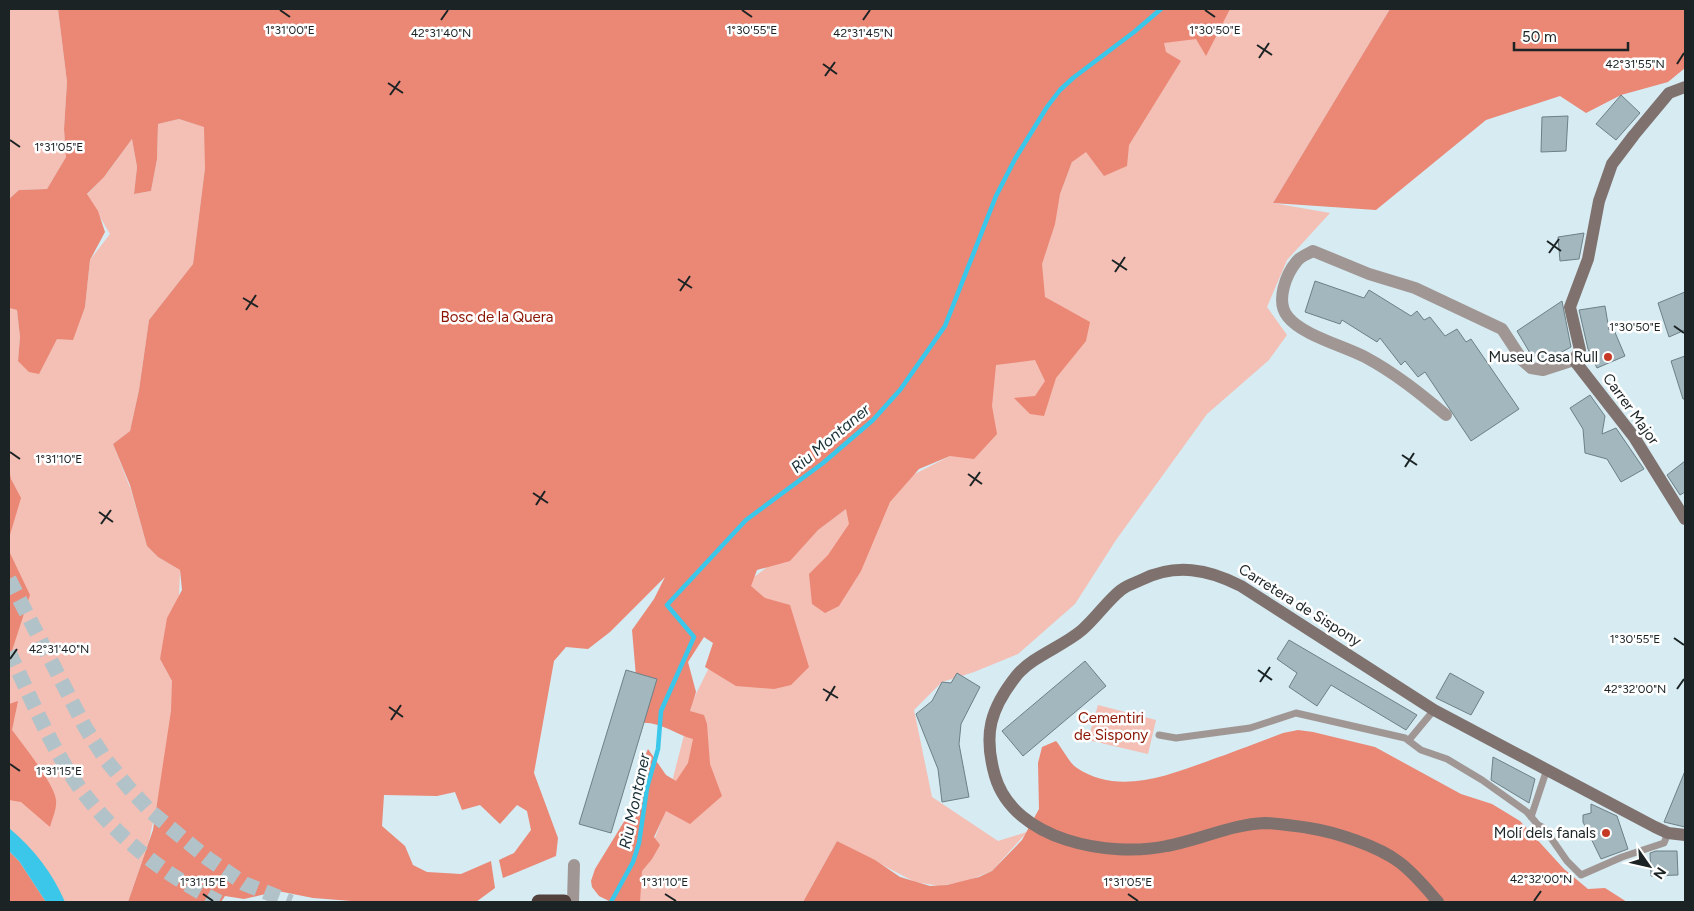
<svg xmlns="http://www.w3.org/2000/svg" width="1694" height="911" viewBox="0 0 1694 911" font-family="Figtree,sans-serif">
  <rect width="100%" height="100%" fill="#d6ebf2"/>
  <path fill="#f4bfb4" d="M9 9H58L67 82 64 129 66 157 47 189 19 190 9 199Z
    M1202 9H1390L1273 203 1330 213 1287 260 1267 307 1287 335 1269 360 1207 414 1116 540 1075 604 1018 654 974 672 942 682 914 710 932 797 998 841 1027 832 992 871 967 881 940 886 915 882 837 841 803 902H638L642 871 663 817 693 700 754 577 846 509 950 456 996 365 1072 162 1164 43Z
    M179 119 205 127V168L193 264 149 320 139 390 130 431 113 444 131 490 147 546 158 557 180 570 179 596 160 659 172 681 175 719 149 841 128 902H64L9 829V308L17 310 20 337 18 361 57 338 85 307 90 260 110 234 87 195 108 172 132 139 137 167 134 194 151 191 157 159 158 124Z
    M1098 705 1156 720 1148 754 1088 740Z"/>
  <path fill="#ea8775" d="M58 9H1230L1206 56 1196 39 1164 43 1166 52 1181 61 1129 145 1127 166 1104 176 1086 152 1072 162 1060 194 1055 224 1042 264 1045 297 1090 322 1086 341 1056 378 1044 416 1030 414 1014 398 1035 396 1045 381 1035 360 996 365 992 406 997 434 974 459 950 456 919 469 890 502 861 571 839 606 825 613 812 604 809 574 828 555 849 524 846 509 818 530 790 561 757 570 751 586 765 598 790 605 809 667 791 685 774 689 736 686 705 667 713 643 704 637 688 662 696 692 690 711 704 715 707 724 710 764 722 796 690 824 666 811 654 837 660 845 652 859 642 871 640 902H611L599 896 592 887 591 881 595 869 633 807 639 770 648 749 666 775 676 781 688 763 693 739C674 734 660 721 640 723L632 630 654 599 665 577 610 632 588 649 566 647 554 661 534 773 558 838 556 856 503 878 499 860 514 853 531 830 527 811 517 805 500 824 480 805 462 810 455 792 437 796 384 795 382 826 405 846 413 865 427 872 461 874 491 861 495 888 476 902H364L313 898 278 891 244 899 225 896 221 902H128L153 830 171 711 172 681 160 659 167 618 182 590 180 570 158 557 147 546 130 485 113 444 130 431 139 390 149 320 193 264 205 168 204 127 179 119 158 124 157 159 151 191 134 194 137 167 132 139 104 177 87 194 98 211 105 232 90 260 85 307 73 340 57 339 39 374 29 372 18 361 20 337 17 310 9 308V199L19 190 47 189 66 157 64 129 67 82Z
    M1390 9H1685V68L1668 82 1621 95 1586 113 1560 96 1486 120 1376 210 1273 203Z
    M9 469 11 479 21 498 9 538Z
    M9 551 30 595 9 660Z
    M18 701 12 730C23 745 54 783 56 800 57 809 52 819 50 827L21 802 9 800V704Z
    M1298 730 1313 732 1375 747 1461 794 1492 804 1520 821 1564 869 1588 889 1605 888 1627 902H803L837 841 875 860 900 877 930 886 947 885 979 877 992 871 1022 840 1039 809 1038 763 1042 747 1056 741C1063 749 1069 763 1077 768 1123 799 1180 770 1225 755 1244 748 1263 741 1283 733Z
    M9 851 19 861 46 902H9Z"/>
  <path fill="#3ac7ea" d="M9 828C34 849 52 872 65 902H46L19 861 9 851Z"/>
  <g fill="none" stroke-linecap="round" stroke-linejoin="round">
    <path stroke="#3ac7ea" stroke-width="4.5" d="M611 902 633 862 639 843 647 788 658 749 661 711 694 637 667 605 746 520 823 463 873 420 900 390 945 326 996 196 1015 159 1047 107 1060 90 1073 78 1134 32 1161 9"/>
  </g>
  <path fill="#a3b7be" stroke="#6d8086" d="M1621 95 1640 113 1616 140 1596 124Z
    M1568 116 1566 151 1541 152 1542 117Z
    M1584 233 1579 259 1560 261 1558 237Z
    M1315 281 1364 298 1369 290 1411 316 1417 311 1424 320 1430 317 1445 336 1457 329 1466 342 1471 339 1519 409 1471 441 1425 372 1418 377 1405 361 1401 365 1380 338 1377 342 1342 320 1340 324 1305 312Z
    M1685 292V330L1669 337 1658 303Z
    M1562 301 1571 347 1551 358H1537L1530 353 1517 331Z
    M1605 306 1609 330H1614L1625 356 1597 368 1588 349 1579 310Z
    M1685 356V399H1683L1671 361Z
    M1590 395 1605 416 1602 434 1616 428 1644 469 1621 482 1607 459 1585 453 1583 429 1570 408Z
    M1685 461V492L1680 495 1667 475Z
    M1289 640 1417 715 1406 730 1331 685 1317 706 1289 687 1297 673 1277 659Z
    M1085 661 1106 686 1023 756 1002 731Z
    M626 670 657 679 611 833 579 824Z
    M957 673 980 687 961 724 959 744 969 797 942 802 938 769 916 714 932 701 942 682 951 683Z
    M1450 673 1484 692 1471 715 1436 698Z
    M1493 757 1535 779 1529 803 1491 780Z
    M1685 771V827L1664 822Z
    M1591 804 1617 816 1628 849 1601 859 1583 822V815L1591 813Z
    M1656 851H1677L1678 875 1651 876 1650 853Z"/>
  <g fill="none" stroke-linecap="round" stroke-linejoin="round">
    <path stroke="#b1c3c9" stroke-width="15" stroke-dasharray="15 8" stroke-linecap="butt" d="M9 579 85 727 106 760 129 788 150 811 207 858 245 884 291 902
      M9 652C30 695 49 744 77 784 114 836 163 874 219 902"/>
    <path stroke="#a09795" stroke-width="7" d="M1159 735 1176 738 1250 728 1296 713 1405 738 1421 750 1447 759 1482 780 1527 812 1538 825 1544 828 1567 861 1581 875 1622 857 1664 843 1668 833
      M1409 740 1434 710
      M1531 817 1547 769"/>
    <path stroke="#a09795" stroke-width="12" d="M1446 415C1421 394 1395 373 1365 357 1344 346 1302 335 1288 317 1275 302 1286 274 1297 261 1301 256 1308 254 1313 251L1369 274 1415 288 1502 329 1523 361 1531 368 1543 370 1574 360
      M573 902 574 865"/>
    <path stroke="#7e716e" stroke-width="12" d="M1685 87 1669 93 1634 135 1612 164 1599 201 1588 259 1570 307 1580 350 1574 360 1634 437 1685 519
      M1438 902C1426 888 1414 873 1399 862 1378 846 1335 832 1309 828 1295 826 1279 823 1265 823 1232 824 1200 840 1167 846 1110 858 1014 841 995 776 983 734 990 709 1017 675 1033 656 1062 647 1082 630 1096 618 1107 601 1121 590 1127 585 1135 583 1141 580 1176 563 1208 569 1241 586L1434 710 1655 827 1668 833 1685 835"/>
    <path stroke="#51403c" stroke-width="15" d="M539 902H564"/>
  </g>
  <path fill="none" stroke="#1b2325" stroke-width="2" d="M280 10 290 17M742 10 752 17M1205 10 1215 17M441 20 448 10M863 20 870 10M1257 45 1272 55M1259 58 1269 43M823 64 837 74M1677 64 1684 53M825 76 835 62M388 83 403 93M390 95 400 81M10 140 20 147M1547 241 1561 251M1549 253 1559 239M1112 260 1127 270M1115 272 1125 257M678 279 692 288M680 291 690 276M243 298 258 307M246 310 256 295M1674 326 1684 333M10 452 20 459M1402 455 1417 465M1405 467 1414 453M968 474 982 484M970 486 980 472M533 493 548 503M536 505 545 491M99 512 113 522M101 524 111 510M1674 638 1684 645M10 659 17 649M1258 670 1272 680M1260 682 1270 667M823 689 838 698M1677 689 1684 679M826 701 835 686M389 707 403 717M391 720 401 705M10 764 20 771M203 894 213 901M665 894 676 901M1128 894 1138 901M1534 901 1541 891"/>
  <g fill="#c63a25" stroke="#fff" stroke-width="2">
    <circle cx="1608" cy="357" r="5"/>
    <circle cx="1606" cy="833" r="5"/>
  </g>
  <g text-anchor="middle" stroke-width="5" stroke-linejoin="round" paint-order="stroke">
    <g font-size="15" fill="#8a1301" stroke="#fff">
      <text x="497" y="322">Bosc de la Quera</text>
      <text x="1111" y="723">Cementiri<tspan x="1111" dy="17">de Sispony</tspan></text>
    </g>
    <g font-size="15" fill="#1b2325" stroke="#fff" text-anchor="end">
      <text x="1598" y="362">Museu Casa Rull</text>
      <text x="1596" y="838">Molí dels fanals</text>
    </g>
    <g font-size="15" fill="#1b2325" stroke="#fff">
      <text transform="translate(1631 409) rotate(54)" y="5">Carrer Major</text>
      <text transform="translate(1300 605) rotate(32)" y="5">Carretera de Sispony</text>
    </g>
    <g font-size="16" font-style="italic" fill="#1a3037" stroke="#fff">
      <text transform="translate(830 438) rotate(-40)" y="6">Riu Montaner</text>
      <text transform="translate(634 801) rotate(-78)" y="6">Riu Montaner</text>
    </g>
  </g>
  <g font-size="12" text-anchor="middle" fill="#1b2325" stroke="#fff" stroke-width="5" stroke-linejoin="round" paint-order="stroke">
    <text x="752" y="34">1°30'55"E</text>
    <text x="290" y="34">1°31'00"E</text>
    <text x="1215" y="34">1°30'50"E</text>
    <text x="441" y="37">42°31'40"N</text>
    <text x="863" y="37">42°31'45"N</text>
    <text x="1635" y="68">42°31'55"N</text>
    <text x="59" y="151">1°31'05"E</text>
    <text x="1635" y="331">1°30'50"E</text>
    <text x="59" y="463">1°31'10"E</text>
    <text x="1635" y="643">1°30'55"E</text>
    <text x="59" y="653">42°31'40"N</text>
    <text x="1635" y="693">42°32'00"N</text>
    <text x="59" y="775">1°31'15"E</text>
    <text x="1541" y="883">42°32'00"N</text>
    <text x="203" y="886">1°31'15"E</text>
    <text x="665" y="886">1°31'10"E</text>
    <text x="1128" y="886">1°31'05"E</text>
  </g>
  <rect width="1694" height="911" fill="none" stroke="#1b2325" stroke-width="20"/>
  <g transform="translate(1649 866) rotate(124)" stroke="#ffffff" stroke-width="4" paint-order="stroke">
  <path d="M0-4L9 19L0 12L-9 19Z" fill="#1b2325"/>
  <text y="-8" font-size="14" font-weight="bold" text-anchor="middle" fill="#1b2325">N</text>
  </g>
  <path d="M1514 42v8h114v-8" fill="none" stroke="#1b2325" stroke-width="2.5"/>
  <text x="1522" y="42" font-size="15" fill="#1b2325" stroke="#ffffff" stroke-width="4" paint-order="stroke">50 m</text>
</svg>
